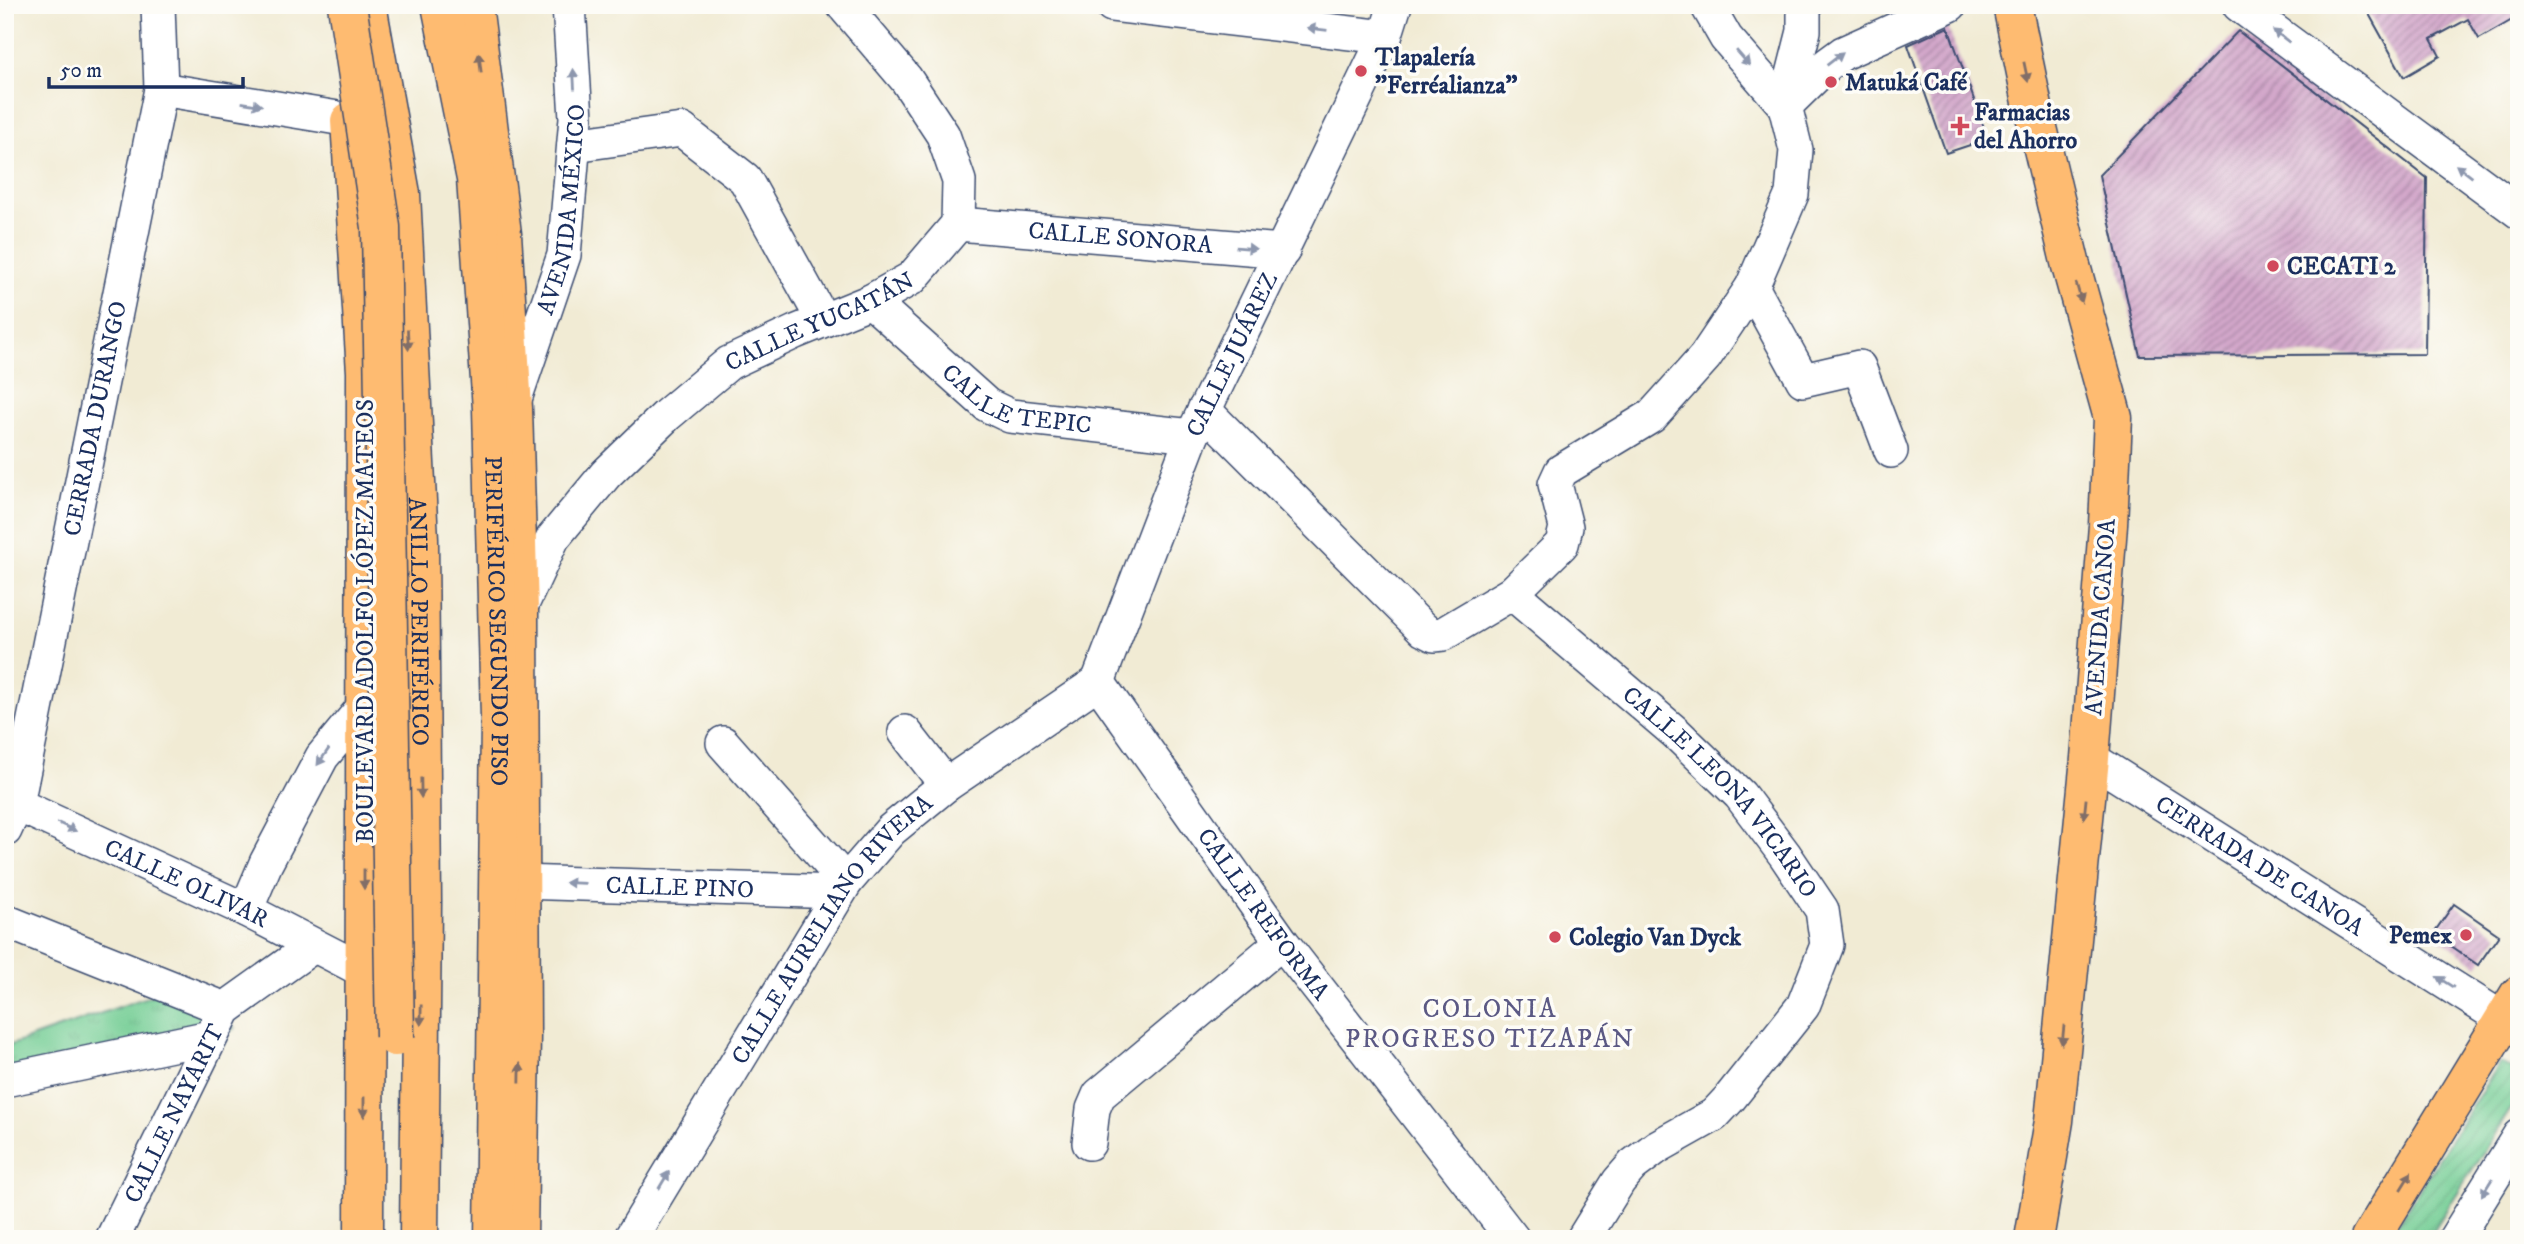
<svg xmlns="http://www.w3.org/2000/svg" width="2524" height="1244" viewBox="0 0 2524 1244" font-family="'IM FELL DW Pica',serif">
  <defs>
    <pattern id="park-tufts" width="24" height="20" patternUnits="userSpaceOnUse" patternTransform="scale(1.75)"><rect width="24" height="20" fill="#73cd94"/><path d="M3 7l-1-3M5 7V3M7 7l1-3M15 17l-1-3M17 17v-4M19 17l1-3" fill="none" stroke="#63b082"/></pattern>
    <pattern id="garden-furrows" width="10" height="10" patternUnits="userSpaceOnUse" patternTransform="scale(1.75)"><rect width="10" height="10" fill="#73cd94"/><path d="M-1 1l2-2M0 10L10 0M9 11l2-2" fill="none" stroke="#63b082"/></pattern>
    <pattern id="building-hatch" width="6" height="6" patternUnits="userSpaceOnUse" patternTransform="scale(1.75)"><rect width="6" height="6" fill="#d3a7ca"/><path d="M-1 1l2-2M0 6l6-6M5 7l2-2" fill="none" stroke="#aa88a7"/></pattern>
  </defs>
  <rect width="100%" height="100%" fill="#fdfcf7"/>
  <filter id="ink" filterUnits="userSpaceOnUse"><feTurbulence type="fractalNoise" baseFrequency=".0143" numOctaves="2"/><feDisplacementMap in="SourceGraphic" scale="14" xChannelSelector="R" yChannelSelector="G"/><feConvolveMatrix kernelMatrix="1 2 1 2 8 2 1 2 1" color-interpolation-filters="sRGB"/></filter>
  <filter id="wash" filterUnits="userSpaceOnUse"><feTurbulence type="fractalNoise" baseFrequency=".00686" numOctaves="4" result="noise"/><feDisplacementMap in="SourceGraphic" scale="28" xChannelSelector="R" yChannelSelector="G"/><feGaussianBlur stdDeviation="1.57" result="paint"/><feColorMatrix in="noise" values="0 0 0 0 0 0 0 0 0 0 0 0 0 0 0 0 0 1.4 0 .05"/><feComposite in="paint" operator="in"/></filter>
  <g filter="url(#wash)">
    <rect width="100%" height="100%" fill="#f1ebd4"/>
    <path fill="url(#park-tufts)" stroke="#477e79" stroke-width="2" d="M161 992 235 1028 206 1048 5 1093V1047Z"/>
    <path fill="url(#garden-furrows)" stroke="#477e79" stroke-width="2" d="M2500 1062 2519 1074V1096L2428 1239H2388Z"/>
    <g id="blocks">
      <path fill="url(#building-hatch)" d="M2364 5H2519V16L2479 39 2468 19 2431 39 2440 56 2404 77Z
        M1948 27 1988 139 1946 153 1908 45Z
        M2238 31 2427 178 2425 354 2140 356 2099 175Z
        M2454 904 2499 935 2478 965 2433 934Z"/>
    </g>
  </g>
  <g filter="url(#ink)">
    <use href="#blocks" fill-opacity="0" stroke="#3b4b70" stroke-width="2"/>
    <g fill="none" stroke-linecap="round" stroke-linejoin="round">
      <g stroke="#3b4b70" stroke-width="36">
        <g id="minor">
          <path d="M1112 5 1385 37"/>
          <path d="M1707 5 1726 38 1785 106 1828 64 1843 53 1950 5"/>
          <path d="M2239 5 2519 212"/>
          <path d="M161 89 350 120"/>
          <path d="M574 145 682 130 745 179 823 320"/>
          <path id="s1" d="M958 224 1283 251"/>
          <path d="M1752 287 1803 380 1859 367 1891 451"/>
          <path id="s2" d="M871 301 987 405 1010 416 1192 436"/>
          <path id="s3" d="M514 402 564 255 576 118 569 5"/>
          <path d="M1204 410 1424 630 1434 635 1443 634 1512 593 1562 544 1566 527 1555 484 1561 471 1652 416 1705 357 1752 287 1792 194 1796 150 1785 106 1804 31V5"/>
          <path id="s4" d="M1512 593 1676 733 1740 795 1785 855 1822 910 1827 945 1803 1006 1729 1099 1714 1115 1657 1147 1633 1165 1619 1181 1583 1239"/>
          <path id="s5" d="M519 611 553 538 606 474 667 415 729 363 795 332 871 301 912 278 958 224 959 181 943 135 906 79 843 5"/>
          <path id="s6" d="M1098 682 1192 436 1385 37 1395 5"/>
          <path id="s7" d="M1098 682 1282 942 1513 1239"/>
          <path d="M905 732 946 785"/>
          <path d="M723 743 846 882"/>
          <path id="s8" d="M2090 758 2503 1019"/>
          <path id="s9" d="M5 799 246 910 364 971"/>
          <path id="s10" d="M5 830 17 804 161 89 158 5"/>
          <path id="s11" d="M519 882 839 892"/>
          <path d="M246 910 266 863 322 757 366 704"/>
          <path d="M5 921 225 1009"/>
          <path d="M5 1080 210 1037"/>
          <path d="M1089 1143 1093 1109 1099 1095 1282 942"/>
          <path id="s12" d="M112 1239 225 1009 313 946"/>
          <path id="s13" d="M630 1239 846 882 891 830 946 785 1098 682"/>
          <path d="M2455 1239 2519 1136"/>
        </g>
      </g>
      <g stroke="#3b4b70" stroke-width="41">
        <path id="major" d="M473 5 502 234 513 408 519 611 521 1035 518 1239
          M2012 5 2033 107 2071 266 2113 418 2108 525 2090 758 2054 1121 2034 1239
          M350 121 366 372 364 1239
          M2370 1239 2519 995"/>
      </g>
      <g stroke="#3b4b70" stroke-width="41">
        <g id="highway">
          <path id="s14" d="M367 5 401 194 419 539 422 902 419 1239"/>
          <path id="s15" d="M441 5 476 179 492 409 500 718 494 1239"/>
          <path d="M365 808 398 863"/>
        </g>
      </g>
      <use href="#minor" stroke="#fff" stroke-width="33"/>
      <use href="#major" stroke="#febb71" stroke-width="38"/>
      <use href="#highway" stroke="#febb71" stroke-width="38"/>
      <g stroke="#3b4b70" stroke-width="41" stroke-linecap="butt">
        <path id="highway-bridge" d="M347 5 381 227 395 1037"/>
      </g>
      <use href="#highway-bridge" stroke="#febb71" stroke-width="38"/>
    </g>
    <defs><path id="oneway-solid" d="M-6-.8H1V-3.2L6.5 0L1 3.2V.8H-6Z" transform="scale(1.75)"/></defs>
    <g fill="#8d97ae">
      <use href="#oneway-solid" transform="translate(1317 29) rotate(-173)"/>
      <use href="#oneway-solid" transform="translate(2281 36) rotate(-143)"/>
      <use href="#oneway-solid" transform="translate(1743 58) rotate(49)"/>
      <use href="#oneway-solid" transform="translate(1835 59) rotate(-37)"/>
      <use href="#oneway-solid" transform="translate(574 79) rotate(-93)"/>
      <use href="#oneway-solid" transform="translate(252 104) rotate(9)"/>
      <use href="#oneway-solid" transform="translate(2464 171) rotate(-143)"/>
      <use href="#oneway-solid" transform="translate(1246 248) rotate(5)"/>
      <use href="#oneway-solid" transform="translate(323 757) rotate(125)"/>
      <use href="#oneway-solid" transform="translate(67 827) rotate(25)"/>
      <use href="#oneway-solid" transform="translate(575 883) rotate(-178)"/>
      <use href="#oneway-solid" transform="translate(2445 982) rotate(-148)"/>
      <use href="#oneway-solid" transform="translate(664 1180) rotate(-59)"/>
      <use href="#oneway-solid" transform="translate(2487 1187) rotate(122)"/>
    </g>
    <g fill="#816e67">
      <use href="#oneway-solid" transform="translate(480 63) rotate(-97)"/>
      <use href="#oneway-solid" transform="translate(2026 72) rotate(78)"/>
      <use href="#oneway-solid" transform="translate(2079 293) rotate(74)"/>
      <use href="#oneway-solid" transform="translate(408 340) rotate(87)"/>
      <use href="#oneway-solid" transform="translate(421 788) rotate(89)"/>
      <use href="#oneway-solid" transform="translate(2085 809) rotate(96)"/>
      <use href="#oneway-solid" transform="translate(364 879) rotate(90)"/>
      <use href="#oneway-solid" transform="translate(421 1015) rotate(91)"/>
      <use href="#oneway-solid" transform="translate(2063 1035) rotate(96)"/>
      <use href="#oneway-solid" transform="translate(520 1073) rotate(-89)"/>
      <use href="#oneway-solid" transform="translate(364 1107) rotate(90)"/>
      <use href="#oneway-solid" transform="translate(2406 1181) rotate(-58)"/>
    </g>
  </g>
  <g fill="#d1495b" stroke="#fdfcf7" stroke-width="2.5">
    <circle cx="1361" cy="71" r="7"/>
    <circle cx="1831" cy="82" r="7"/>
    <path d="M1956.5 115.5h7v7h7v7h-7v7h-7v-7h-7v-7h7z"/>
    <circle cx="2273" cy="266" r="7"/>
    <circle cx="2466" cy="935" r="7"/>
    <circle cx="1555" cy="937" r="7"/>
  </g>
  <g text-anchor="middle" stroke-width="7" stroke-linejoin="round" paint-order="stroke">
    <g font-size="24" font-weight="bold" fill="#1b2f5e" stroke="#fdfcf7" text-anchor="start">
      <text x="1375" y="65">Tlapalería<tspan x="1375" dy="28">"Ferréalianza"</tspan></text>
      <text x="1845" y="90">Matuká Café</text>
      <text x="1974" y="120">Farmacias<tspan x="1974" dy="28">del Ahorro</tspan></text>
      <text x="2287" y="274">CECATI 2</text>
      <text x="2452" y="943" text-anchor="end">Pemex</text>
      <text x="1569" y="945">Colegio Van Dyck</text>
    </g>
    <g font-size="24" fill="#1b2f5e" stroke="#fdfcf7">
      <text dy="8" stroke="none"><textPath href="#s3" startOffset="200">AVENIDA MÉXICO</textPath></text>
      <text dy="8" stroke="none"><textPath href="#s1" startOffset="163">CALLE SONORA</textPath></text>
      <text dy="8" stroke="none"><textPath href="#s5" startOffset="429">CALLE YUCATÁN</textPath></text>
      <text dy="8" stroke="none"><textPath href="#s6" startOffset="354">CALLE JUÁREZ</textPath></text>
      <text dy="8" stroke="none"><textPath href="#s2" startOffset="182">CALLE TEPIC</textPath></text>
      <text dy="8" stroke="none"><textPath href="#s10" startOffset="422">CERRADA DURANGO</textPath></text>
      <text transform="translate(2100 617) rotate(-86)" y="8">AVENIDA CANOA</text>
      <text dy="8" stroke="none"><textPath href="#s14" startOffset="620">ANILLO PERIFÉRICO</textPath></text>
      <text dy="8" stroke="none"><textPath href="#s15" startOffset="620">PERIFÉRICO SEGUNDO PISO</textPath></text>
      <text transform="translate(365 621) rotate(-90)" y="8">BOULEVARD ADOLFO LÓPEZ MATEOS</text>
      <text dy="8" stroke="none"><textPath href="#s4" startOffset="289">CALLE LEONA VICARIO</textPath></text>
      <text dy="8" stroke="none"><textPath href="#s8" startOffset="201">CERRADA DE CANOA</textPath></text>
      <text dy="8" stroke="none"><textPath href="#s9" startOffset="200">CALLE OLIVAR</textPath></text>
      <text dy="8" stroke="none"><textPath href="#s11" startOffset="161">CALLE PINO</textPath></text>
      <text dy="8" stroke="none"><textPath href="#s7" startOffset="285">CALLE REFORMA</textPath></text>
      <text dy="8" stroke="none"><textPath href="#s13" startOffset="371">CALLE AURELIANO RIVERA</textPath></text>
      <text dy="8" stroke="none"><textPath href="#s12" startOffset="140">CALLE NAYARIT</textPath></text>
    </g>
    <g font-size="26" letter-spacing="2" fill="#5b5984" stroke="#fdfcf7">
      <text x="1490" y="1017">COLONIA<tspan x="1490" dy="30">PROGRESO TIZAPÁN</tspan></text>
    </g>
  </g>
  <rect width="2524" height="1244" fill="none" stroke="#fdfcf7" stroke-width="28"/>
  <path d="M49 77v10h194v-10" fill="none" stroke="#1b2f5e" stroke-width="3.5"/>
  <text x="60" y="77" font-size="21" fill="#1b2f5e" stroke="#fdfcf7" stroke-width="5" paint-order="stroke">50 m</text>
</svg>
